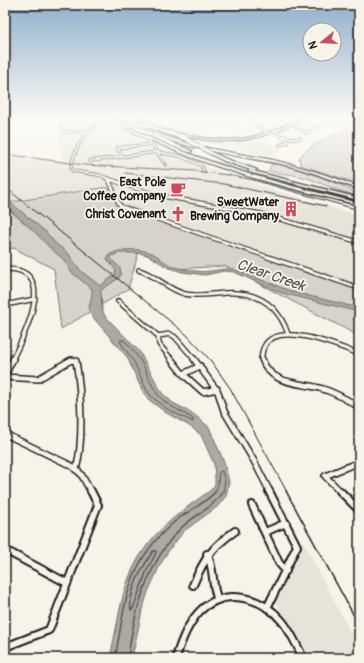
<svg xmlns="http://www.w3.org/2000/svg" width="364" height="663" viewBox="0 0 364 663" font-family="Pangolin,sans-serif">
  <rect width="100%" height="100%" fill="#f7f3e8"/>
  <filter id="ink" filterUnits="userSpaceOnUse"><feTurbulence type="fractalNoise" baseFrequency=".025" numOctaves="2"/><feDisplacementMap in="SourceGraphic" scale="8" xChannelSelector="R" yChannelSelector="G"/><feConvolveMatrix kernelMatrix="1 2 1 2 8 2 1 2 1" color-interpolation-filters="sRGB"/></filter>
  <g filter="url(#ink)">
    <path fill="#e6e3d9" d="M58 118H100L184 158 252 183 359 216V290L122 207 8 203 5 201V154L62 161Z
      M137 118H181L184 121 206 118H233L245 129 198 130 205 139 255 137 284 151 265 156 194 140 152 127Z
      M303 541 359 649V658H300L271 589Z"/>
    <path fill="#d7d3cb" stroke="#7a7874" d="M359 123V184L301 165 299 158C309 144 343 131 359 123Z
      M276 164C304 170 331 180 357 193V195C340 192 323 184 307 178 295 174 280 174 268 171L271 165Z
      M107 187 122 207 359 290V336L225 266 175 269 139 251 128 289 61 329 54 269 14 248 5 249V203Z"/>
    <path fill="#aca9a2" stroke="#72716c" d="M5 198 46 232 55 243 68 253 81 271 100 286 116 274 115 269 107 259 109 255C120 248 142 248 154 254 160 258 165 263 172 266 180 269 188 270 196 271 209 273 221 268 233 269L293 292 359 308V312L282 293 234 272 224 271 205 275 182 272 167 267 148 255 138 253H120L111 256V259L120 268 121 274 119 278 101 290 102 310 105 316 139 351 162 393 173 403 191 412 209 427 224 462 229 482 226 496 217 507 184 531 169 550 160 565 148 592 142 611 132 658H110C114 640 117 622 121 604 134 546 165 522 211 490L215 484V477L214 464 201 435 191 427 165 412 148 399 142 390 127 357 91 315 89 308 92 295V289L71 272 64 260 49 247 37 234 5 206Z"/>
    <g fill="none" stroke-linecap="round" stroke-linejoin="round">
      <path stroke="#565452" stroke-width="1" d="M121 340H124C131 348 138 356 143 365 149 377 152 389 161 398 170 408 183 411 193 419V422L167 409 151 396 146 389 134 362 121 343Z
        M215 492 218 485 219 472 222 471 225 481 223 492"/>
      <path stroke="#565452" stroke-width="1.5" d="M153 551H156V553L147 570 133 609 131 610C128 590 143 567 153 551Z
        M115 658C126 601 126 565 172 524 185 512 204 505 216 491
        M128 658C133 614 148 562 180 529 194 515 213 509 223 491"/>
      <path stroke="#72716c" stroke-width="1" d="M341 126 344 127
        M5 211H12"/>
      <g stroke="#1c1c1c" stroke-width="3.5">
        <path id="minor-far4" d="M60 118 64 132 87 131
          M108 118C87 126 75 146 71 168L73 171 99 175 109 179
          M248 118 267 133
          M284 118 306 133 337 118
          M104 120 124 127
          M274 130 288 142 280 145
          M137 133 149 140 166 165
          M282 136 296 139 300 138
          M121 157 118 148 151 144
          M90 161 157 152 180 156 201 165 204 172"/>
      </g>
      <g stroke="#1c1c1c" stroke-width="5">
        <path id="minor-far3" d="M106 178 156 195 262 214 359 242
          M109 180 119 204 122 207 271 258"/>
      </g>
      <g stroke="#1c1c1c" stroke-width="6">
        <path id="minor-far2" d="M268 257 359 288
          M5 269C60 267 24 336 12 360
          M139 270C156 275 168 290 185 294 198 297 211 294 225 293 256 291 278 304 288 334
          M118 301 158 336 170 334 175 337 195 360
          M5 305 35 299
          M158 336 159 344 172 360
          M262 360C261 354 262 350 265 345 280 321 338 346 359 354"/>
      </g>
      <g stroke="#1c1c1c" stroke-width="8">
        <path id="minor-far1" d="M171 359 183 374 200 366
          M194 359 218 392 224 411 254 461 270 492
          M262 359C271 386 301 382 323 389 336 393 348 400 359 407
          M183 374 203 392 217 389
          M5 375 13 359
          M5 377 38 379 71 360 76 361C81 391 84 441 76 470
          M5 434 72 466 81 474 91 492
          M341 492 325 476 359 462"/>
      </g>
      <g stroke="#1c1c1c" stroke-width="10">
        <path id="minor" d="M340 491 359 510
          M252 505 279 563 286 571
          M265 532 286 523
          M5 550 67 583
          M207 554C215 569 211 585 218 600
          M193 585C204 559 212 547 235 531
          M267 608 297 546 269 491
          M5 647 49 630 98 505 91 491
          M176 658C181 641 187 625 199 612 224 587 261 596 282 621 291 632 297 645 303 658"/>
      </g>
      <g stroke="#1c1c1c" stroke-width="3">
        <path id="major" d="M138 118H141L161 129 159 130Z
          M302 118H305C300 121 294 123 288 126 255 141 231 144 195 138 186 137 176 136 168 132L169 131C195 138 225 143 252 137 270 133 286 125 302 118Z"/>
      </g>
      <g stroke="#1c1c1c" stroke-width="3">
        <path id="highway" d="M108 118H111C131 128 151 139 172 147 232 172 296 187 359 203V205C288 188 217 171 151 140 136 133 121 127 108 118Z
          M125 118H128L138 124V122H140L187 138V140H185L138 124C178 146 224 151 268 159 299 166 329 175 359 187V189C336 182 314 172 290 166 237 154 169 150 125 118Z
          M173 144H175L192 151 189 152 173 146Z
          M209 151 226 159 257 170 254 171 224 161 208 153 207 152Z
          M249 170 359 198V200L249 172Z"/>
      </g>
      <use href="#minor-far4" stroke="#f7f3e8" stroke-width="2"/>
      <use href="#minor-far3" stroke="#f7f3e8" stroke-width="3"/>
      <use href="#minor-far2" stroke="#f7f3e8" stroke-width="3.5"/>
      <use href="#minor-far1" stroke="#f7f3e8" stroke-width="5"/>
      <use href="#minor" stroke="#f7f3e8" stroke-width="6"/>
      <use href="#major" fill="#f7f3e8" fill-rule="evenodd"/>
      <use href="#highway" fill="#f7f3e8" fill-rule="evenodd"/>
      <path stroke="#1c1c1c" stroke-width="1" d="M5 122 7 118
        M5 154 84 165 196 171 228 175 253 180 359 210
        M125 173 224 184 326 206
        M5 187 187 335 211 361 230 388 287 492"/>
      <path stroke="#1c1c1c" stroke-width="1.5" d="M286 491 359 625"/>
      <g stroke="#1c1c1c" stroke-width="5" stroke-linecap="butt">
        <path id="highway-bridge" d="M135 127 174 145
          M186 139 209 152"/>
      </g>
      <use href="#highway-bridge" stroke="#f7f3e8" stroke-width="3.5"/>
    </g>
  </g>
  <linearGradient id="sky" x2="0" y2="1"><stop stop-color="#90b0cc"/><stop offset="0.56" stop-color="#fbfaf5"/><stop offset="1" stop-color="#fbfaf5" stop-opacity="0"/></linearGradient>
  <rect width="364" height="211" fill="url(#sky)"/>
  <defs>
    <g id="cafe-bare" transform="scale(1.2)"><path d="M-5.5-4.5H6V0H3Q3 3.5 0 3.5H-2.5Q-5.5 3.5-5.5 0ZM3-3.2v2h1.7v-2ZM-6 4.5H4V6H-6Z" fill="#d1495b" stroke="#f7f3e8" stroke-width="2.5" paint-order="stroke"/></g>
    <g id="building-bare" transform="scale(1.2)"><path d="M-4-6H4V6H1V3H-1V6H-4ZM-2.5-4.3h1.7v1.8h-1.7ZM.8-4.3h1.7v1.8H.8ZM-2.5-1h1.7V.8h-1.7ZM.8-1h1.7V.8H.8Z" fill="#d1495b" stroke="#f7f3e8" stroke-width="2.5" paint-order="stroke"/></g>
    <g id="church-bare" transform="scale(1.2)"><path d="M-1.2-6h2.4v3.5h3.3v2.4h-3.3V6h-2.4V-.1h-3.3v-2.4h3.3Z" fill="#d1495b" stroke="#f7f3e8" stroke-width="2.5" paint-order="stroke"/></g>
  </defs>
  <g fill-rule="evenodd">
    <use href="#cafe-bare" x="178" y="189"/>
    <use href="#building-bare" x="291" y="209"/>
    <use href="#church-bare" x="178" y="214"/>
  </g>
  <g text-anchor="middle" stroke-width="3.5" stroke-linejoin="round" paint-order="stroke">
    <g font-size="12" font-weight="bold" fill="#1c1c1c" stroke="#f7f3e8" text-anchor="end">
      <text x="166" y="186">East Pole<tspan x="166" dy="14">Coffee Company</tspan></text>
      <text x="279" y="206">SweetWater<tspan x="279" dy="14">Brewing Company</tspan></text>
      <text x="166" y="218">Christ Covenant</text>
    </g>
    <g font-size="15" font-style="italic" fill="#565452" stroke="#f7f3e8">
      <text transform="translate(271 275) rotate(19)" y="5">Clear Creek</text>
    </g>
  </g>
  <rect width="364" height="663" fill="none" stroke="#f7f3e8" stroke-width="20"/>
  <rect x="10" y="10" width="344" height="643" fill="none" stroke="#1c1c1c" stroke-width="1.5" filter="url(#ink)"/>
  <g transform="translate(322 42) rotate(252)"><circle r="19" fill="#f7f3e8" stroke="#9f9d96"/>
  <path d="M0-3L7 15L0 10L-7 15Z" fill="#d1495b"/>
  <text y="-6" font-size="11" font-weight="bold" text-anchor="middle" fill="#1c1c1c">N</text>
  </g>
</svg>
